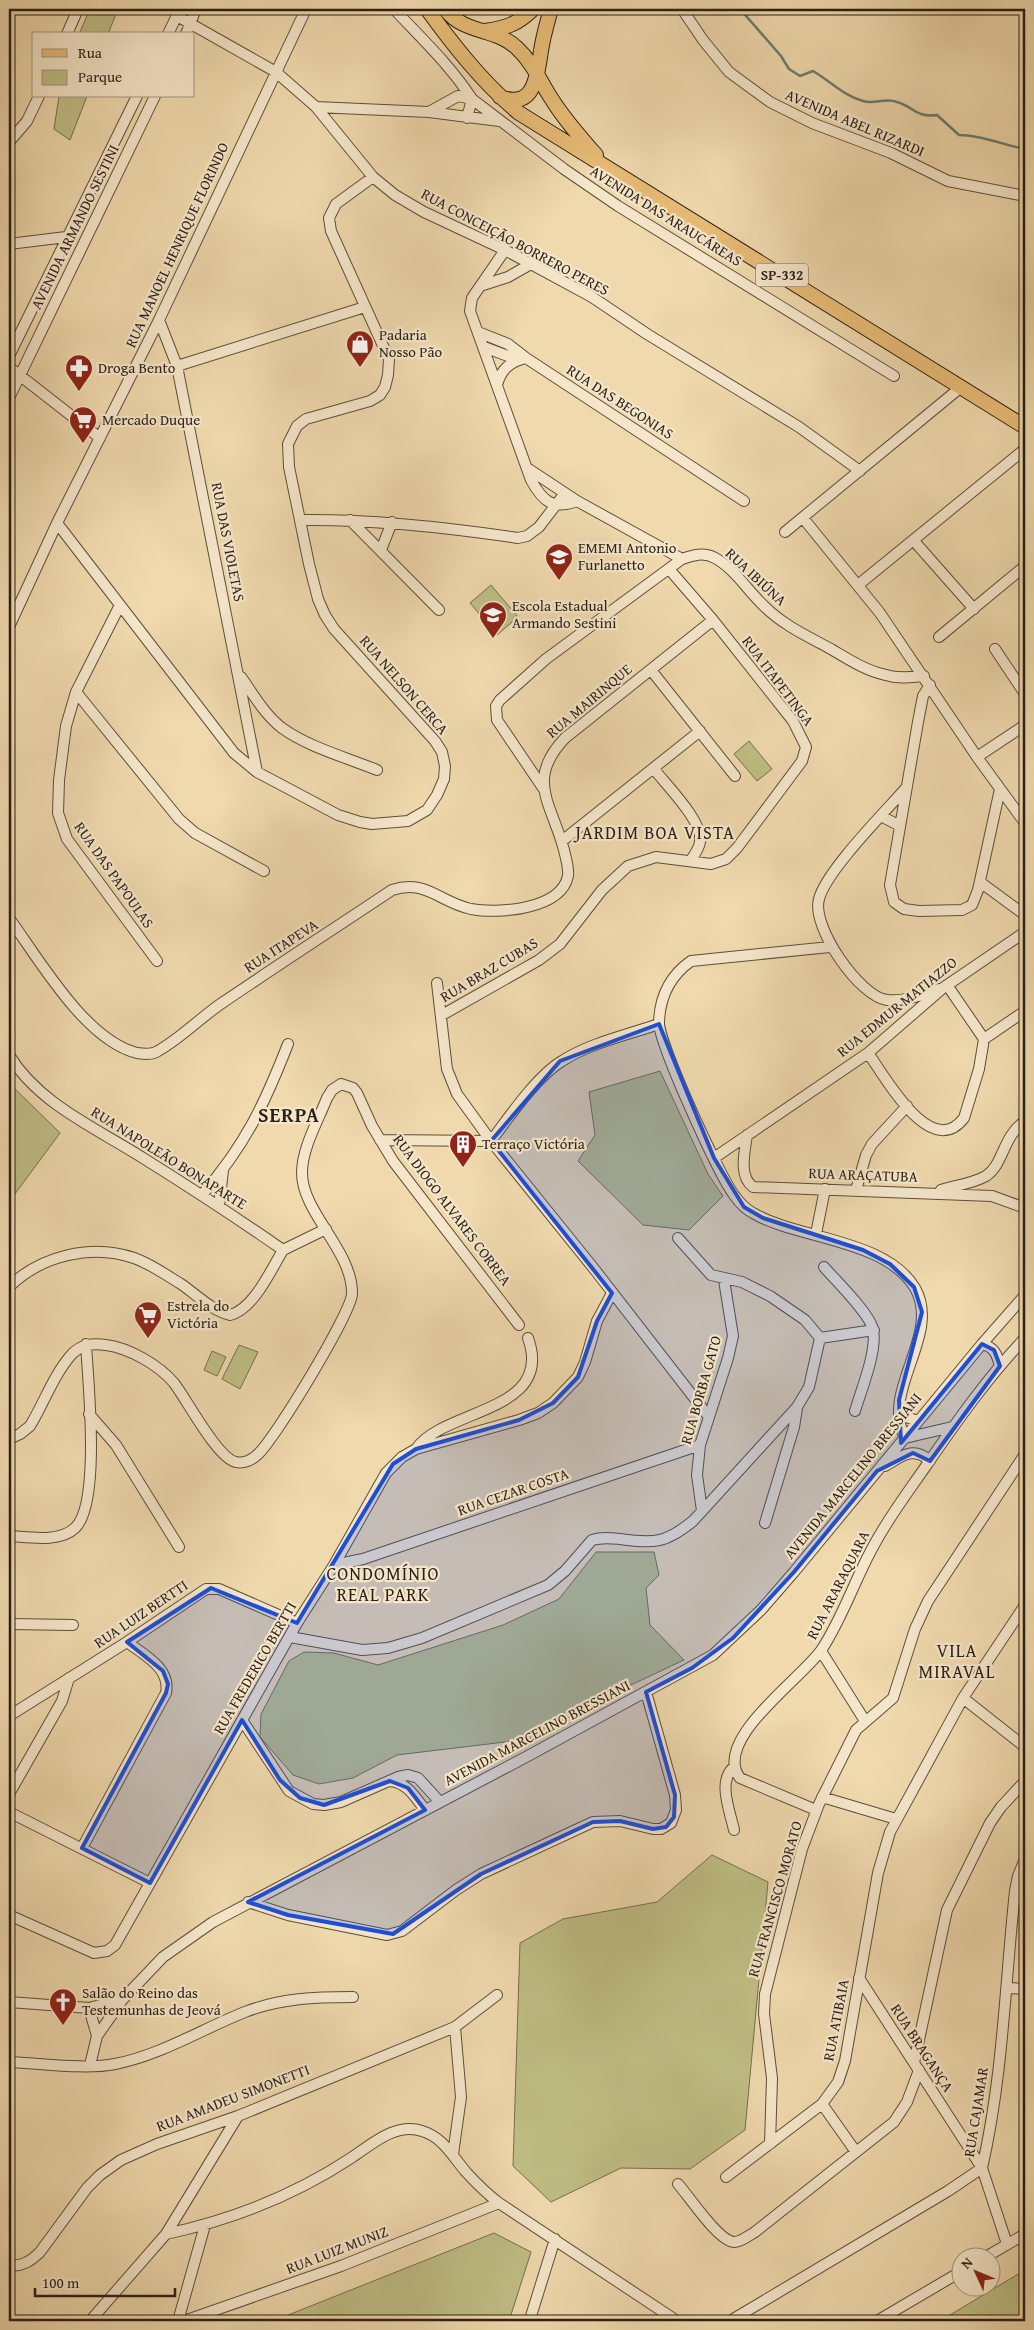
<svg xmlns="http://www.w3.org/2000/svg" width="1034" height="2330" viewBox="0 0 1034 2330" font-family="'Gentium Book Plus',serif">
  <rect width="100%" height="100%" fill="#efd9ad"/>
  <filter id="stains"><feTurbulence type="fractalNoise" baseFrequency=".004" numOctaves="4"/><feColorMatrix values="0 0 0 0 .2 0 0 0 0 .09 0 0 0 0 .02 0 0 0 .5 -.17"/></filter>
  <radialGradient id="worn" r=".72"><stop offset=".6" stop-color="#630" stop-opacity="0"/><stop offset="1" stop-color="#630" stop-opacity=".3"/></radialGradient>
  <path fill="#bfbe85" stroke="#756e4e" d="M90 9H118L108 34H79Z
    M59 96H87L70 140 54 129Z
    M491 585 518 617 497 635 470 603Z
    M749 741 772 769 757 781 734 754Z
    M660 1071 708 1174 723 1196 689 1230 643 1225 578 1161 595 1135 589 1092Z
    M9 1083 60 1133 9 1202Z
    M239 1345 258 1352 240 1389 222 1379Z
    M212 1351 226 1357 217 1376 204 1370Z
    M596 1552H654L659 1575 646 1588 650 1625 684 1660 616 1692 530 1739 397 1755 353 1778 319 1784 293 1775 260 1737 261 1714 289 1661 304 1652 334 1653 378 1665 503 1625 559 1599Z
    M712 1855 768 1882 745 2130 690 2169 621 2168 551 2202 513 2166 520 1943 563 1919 657 1902Z
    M494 2233 531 2252 509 2321H273Z
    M1025 2270V2321H940Z"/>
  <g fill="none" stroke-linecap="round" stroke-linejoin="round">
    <path stroke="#6e7c6e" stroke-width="2.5" d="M740 9 781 56 789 69 800 76 813 71C830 81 844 96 863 101 874 105 885 97 897 102 914 107 916 118 937 115L959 135C982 135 1003 145 1025 149"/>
    <g stroke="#5c4e3c" stroke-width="12">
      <path id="minor" d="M394 9C421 38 451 66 472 99L467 118
        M682 9 703 40 729 72 770 102 812 123 891 153 948 181 1025 196
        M177 16 276 72 316 107 373 177 395 195 424 212 505 250 592 297 647 334 799 427 860 471
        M67 34 78 9
        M168 34 180 9
        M186 34 196 9
        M316 107 429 112 499 121
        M429 112 458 96 472 99 564 169 618 206 894 376
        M9 142 27 121 39 96
        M9 244 66 237
        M505 250 472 298 470 311 531 480C543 502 553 510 577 501
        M480 286 508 277 531 264
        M159 320 177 366 257 772
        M478 332 508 344 526 358 744 501
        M484 347 518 360
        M9 356 137 96
        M177 366 365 307
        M9 367 100 438
        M497 385C501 369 510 362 526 358
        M9 398 155 96
        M527 468 577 501 682 559
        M803 518 880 613 977 757 1025 823
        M300 520C374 519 445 527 518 538L527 536 539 527 565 493
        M350 520 439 610
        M57 523 234 753 257 772 338 815 360 822 372 824 408 821 427 810 437 795 444 779 445 766 442 752 435 741 334 629 325 615 318 599 309 564 289 467 288 444 297 426 306 419 370 401 380 395 385 387 388 375 389 359 331 231 329 218 336 204 373 177
        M785 532 960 388
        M914 541 974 609
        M381 550 392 522
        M858 585 1025 449
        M120 605 76 692 66 726 59 780 58 813 67 839 157 961
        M9 627 57 523 159 320 306 9
        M939 637 1025 566
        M995 649 1025 694
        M651 670 735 776
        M241 677C253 694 265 715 282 728 308 747 348 758 377 770
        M930 685 923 696 918 722 890 885 894 902 904 909 919 911 962 910 972 905 978 890 1000 789
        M76 692 179 819 195 833 264 871
        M977 757 1025 725
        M654 769C666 785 704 822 700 842 699 849 694 855 691 860
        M906 788C885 812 826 871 819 899 811 927 860 997 887 1000 904 1002 924 994 939 989
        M545 791 497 720 496 706 500 700 546 659 682 559C693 555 704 552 715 558 734 568 748 591 764 606 783 625 807 636 831 649 848 659 866 671 886 675 898 679 911 677 924 676
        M881 816 900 826
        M562 841 700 731
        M980 882 1025 915
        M9 918C39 959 85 1040 137 1053 144 1054 152 1055 158 1051 181 1038 200 1018 222 1003 278 965 335 928 392 890 426 879 439 902 471 909 497 914 561 910 568 876 569 868 566 859 564 850 552 804 525 780 565 738L713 620
        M830 947 691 961C671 975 660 996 659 1022 658 1042 719 1175 734 1195 739 1202 745 1209 753 1213 797 1239 886 1239 915 1288 942 1335 880 1390 905 1438L952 1427
        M437 983 447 1069 457 1094 491 1141 595 1270 709 1417
        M947 985 984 1039
        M442 1015 539 960 560 944 602 890 628 866 656 857 711 864 726 859 737 848 802 761 806 747 793 721 713 620 669 569
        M984 1039 1025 1011
        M868 1053C886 1078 931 1161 964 1118L979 1069 984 1039
        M9 1055C39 1104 96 1128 143 1158 191 1188 237 1218 283 1250L326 1229
        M747 1135C745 1151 738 1176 753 1187L992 1196 1025 1208
        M380 1140 491 1141
        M491 1141C509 1117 537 1076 562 1061 590 1043 627 1035 659 1024
        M714 1158 868 1053 943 988 1025 932
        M856 1190 866 1155 872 1144 907 1106
        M941 1190C956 1185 972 1184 986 1176 1004 1164 1002 1137 1025 1121
        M202 1195C246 1144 264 1105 288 1044
        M219 1206 223 1170
        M816 1234 825 1189
        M824 1267C838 1283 863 1307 871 1324 881 1343 861 1390 855 1411
        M9 1287C40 1256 92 1243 134 1258 151 1264 166 1275 181 1284 197 1295 211 1310 230 1315 253 1310 271 1270 283 1250
        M820 1338 874 1330
        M982 1344C994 1347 997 1354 1000 1366
        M901 1404 906 1417 918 1421
        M89 1414 116 1445 179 1547
        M9 1439 20 1434 30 1426C44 1403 54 1374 72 1354 82 1344 93 1343 106 1345 129 1348 159 1365 174 1383 187 1400 218 1459 236 1462 243 1464 252 1460 257 1455 274 1441 351 1313 352 1294 353 1251 302 1213 302 1173 302 1148 318 1121 327 1098L332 1090 341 1084 353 1088 357 1093 372 1126 393 1161 519 1325
        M416 1449C444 1408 555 1413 528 1338
        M885 1466C901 1457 913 1445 930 1461
        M702 1511 697 1475 700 1445 728 1358 733 1336 724 1280
        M765 1523 794 1427 797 1408
        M9 1536C29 1537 59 1543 75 1528 101 1504 88 1381 86 1344
        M334 1565 363 1559 700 1445
        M9 1624 73 1625
        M290 1637 362 1650 388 1648 422 1638 548 1585 565 1571 592 1540C602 1537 610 1538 620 1539 654 1544 666 1543 693 1521L797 1407 809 1387 820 1338 805 1320 770 1296 742 1282 711 1275 678 1238
        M821 1651 865 1721
        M963 1698 1025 1747
        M9 1716 127 1642 206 1589H219L297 1623
        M242 1720 289 1791 313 1804 324 1805 341 1802 398 1777 408 1775 418 1778 440 1802
        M390 1781C408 1783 415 1797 425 1810
        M9 1794 62 1701 69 1678
        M822 1797 896 1819
        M816 1810 740 1778C711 1740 804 1677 822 1649 843 1617 855 1579 874 1545 889 1517 908 1492 926 1466 957 1421 988 1377 1025 1338
        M9 1812 150 1883
        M734 1830C730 1811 717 1781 734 1767
        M82 1848 166 1693C171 1668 144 1655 127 1642
        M248 1902 288 1915 387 1935 402 1931 456 1890 481 1874 593 1822 620 1821 653 1829H661L671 1823 676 1810 675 1795 646 1692
        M9 1915 94 1953 107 1951 115 1945 297 1623 334 1565 386 1473 402 1457 416 1449 519 1420 538 1413 553 1403 578 1377 585 1362 597 1321 612 1293
        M859 1978 982 2168 1007 2244
        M1008 1988 1025 1989
        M9 2002 89 2008 123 1999 163 1957 213 1922 526 1757 713 1655 761 1610 794 1572 982 1344 1025 1295
        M89 2008 97 2036 90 2065
        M97 2036 123 1999
        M9 2062C40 2063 85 2070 115 2064 161 2055 202 2029 245 2012 281 1998 316 1997 353 1997
        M914 2063 947 1910 990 1823 1001 1807 1025 1781
        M822 2104 856 2152
        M770 2144 772 2078 764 2014 765 1994 802 1849 819 1804 856 1730 893 1698 915 1629 928 1601 1025 1454
        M453 2154 461 2097 455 2027
        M726 2177 822 2104 838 2082 845 2061 878 1873 890 1832 963 1698 1025 1605
        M678 2184C689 2196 718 2241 734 2242 741 2242 748 2236 755 2232L894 2122 907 2102 919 2070
        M166 2234C231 2220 295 2195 351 2158 372 2144 396 2122 422 2131 443 2137 453 2157 466 2172 476 2183 486 2193 499 2203L677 2321
        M984 2258 1025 2234
        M9 2265C22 2267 31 2261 40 2252L87 2188 100 2175 121 2160 157 2144 238 2116 455 2027 497 1995
        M90 2321 166 2234 238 2116
        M178 2321 205 2225
        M184 2321 341 2266 499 2203
        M532 2321 531 2316 555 2239
        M730 2321 948 2191 982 2168C1003 2077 1005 1984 1015 1891L1018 1876 1025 1859
        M877 2321 962 2271"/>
    </g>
    <g stroke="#2b1f16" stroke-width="16">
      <path id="major" d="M427 9C454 46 483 83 519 113L1025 427
        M445 9C465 35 495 27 517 48 533 63 540 81 551 98 564 119 580 137 596 155
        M485 31C506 28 518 24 533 9
        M500 97C535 110 537 75 541 51 543 37 547 23 551 9"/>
    </g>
    <use href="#minor" stroke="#f5e6ca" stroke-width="10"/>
    <use href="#major" stroke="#e8bc76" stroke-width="14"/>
  </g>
  <path fill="#1d4ed8" fill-opacity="0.2" stroke="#1d4ed8" stroke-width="4" stroke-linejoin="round" d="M659 1024 714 1158 744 1207 763 1218 863 1250 890 1264 914 1287 922 1312 899 1400 901 1443 982 1344 994 1350 1000 1366 930 1461 913 1453 877 1471 794 1572 733 1638 692 1668 646 1692 675 1795 674 1817 666 1827 653 1829 620 1821 593 1822 481 1874 393 1934 288 1915 248 1902 425 1810 408 1788 390 1781 324 1805 300 1798 280 1780 242 1720 150 1883 82 1848 166 1693 168 1684 163 1671 127 1642 211 1588 297 1623 393 1464 416 1449 519 1420 553 1403 578 1377 597 1321 612 1293 491 1141 560 1061Z"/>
  <defs>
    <g id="shop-pin" transform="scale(1.4375)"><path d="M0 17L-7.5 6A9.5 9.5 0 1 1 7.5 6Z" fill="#8f2418" stroke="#f5e6ca"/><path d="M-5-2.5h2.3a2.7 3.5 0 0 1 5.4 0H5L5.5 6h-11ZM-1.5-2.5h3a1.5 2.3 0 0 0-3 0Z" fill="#fff"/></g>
    <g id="pharmacy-pin" transform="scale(1.4375)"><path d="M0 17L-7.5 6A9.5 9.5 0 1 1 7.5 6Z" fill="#8f2418" stroke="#f5e6ca"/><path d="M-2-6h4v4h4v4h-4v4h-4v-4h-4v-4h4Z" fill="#fff"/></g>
    <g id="supermarket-pin" transform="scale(1.4375)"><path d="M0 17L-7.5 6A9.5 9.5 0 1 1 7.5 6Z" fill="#8f2418" stroke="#f5e6ca"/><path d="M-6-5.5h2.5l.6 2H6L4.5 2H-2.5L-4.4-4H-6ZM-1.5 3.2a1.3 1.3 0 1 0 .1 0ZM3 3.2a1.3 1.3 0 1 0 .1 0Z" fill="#fff"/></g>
    <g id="school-pin" transform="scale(1.4375)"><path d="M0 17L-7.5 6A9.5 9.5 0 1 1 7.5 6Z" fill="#8f2418" stroke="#f5e6ca"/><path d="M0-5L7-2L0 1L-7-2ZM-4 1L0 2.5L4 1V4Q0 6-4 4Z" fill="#fff"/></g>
    <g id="building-pin" transform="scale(1.4375)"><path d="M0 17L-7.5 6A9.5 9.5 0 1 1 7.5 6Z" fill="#8f2418" stroke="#f5e6ca"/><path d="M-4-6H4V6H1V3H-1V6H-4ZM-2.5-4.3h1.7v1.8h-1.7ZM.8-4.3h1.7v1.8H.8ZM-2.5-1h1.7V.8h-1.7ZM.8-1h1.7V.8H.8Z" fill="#fff"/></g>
    <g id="church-pin" transform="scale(1.4375)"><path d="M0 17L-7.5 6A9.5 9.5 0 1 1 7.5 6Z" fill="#8f2418" stroke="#f5e6ca"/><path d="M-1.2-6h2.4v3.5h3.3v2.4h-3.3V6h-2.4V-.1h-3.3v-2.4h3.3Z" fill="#fff"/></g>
  </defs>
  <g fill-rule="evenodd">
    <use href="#shop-pin" x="360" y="344"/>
    <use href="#pharmacy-pin" x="79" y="368"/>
    <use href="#supermarket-pin" x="83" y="420"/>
    <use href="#school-pin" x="559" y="557"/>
    <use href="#school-pin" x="493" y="615"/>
    <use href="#building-pin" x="463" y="1144"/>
    <use href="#supermarket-pin" x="148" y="1315"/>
    <use href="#church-pin" x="63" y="2002"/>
  </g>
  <g text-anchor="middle" stroke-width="4.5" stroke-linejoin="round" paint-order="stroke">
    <rect fill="#f5e6ca" stroke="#685b4c" stroke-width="1" x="756" y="263.5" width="52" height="23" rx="4"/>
    <g font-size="14" font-weight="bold" fill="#2b1f16">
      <text x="782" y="280">SP-332</text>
    </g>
    <g font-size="15" fill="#2b1f16" stroke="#f5e6ca">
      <text transform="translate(855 123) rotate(23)" y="5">AVENIDA ABEL RIZARDI</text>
      <text transform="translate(666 216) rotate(32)" y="5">AVENIDA DAS ARAUCÁREAS</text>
      <text transform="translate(75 227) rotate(-64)" y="5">AVENIDA ARMANDO SESTINI</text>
      <text transform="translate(515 242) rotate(28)" y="5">RUA CONCEIÇÃO BORRERO PERES</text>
      <text transform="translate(177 245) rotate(-65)" y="5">RUA MANOEL HENRIQUE FLORINDO</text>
      <text transform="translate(620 402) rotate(33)" y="5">RUA DAS BEGONIAS</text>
      <text transform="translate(228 542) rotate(79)" y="5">RUA DAS VIOLETAS</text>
      <text transform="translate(756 577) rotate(43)" y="5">RUA IBIÚNA</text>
      <text transform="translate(778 681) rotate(53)" y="5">RUA ITAPETINGA</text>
      <text transform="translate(404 685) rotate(49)" y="5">RUA NELSON CERCA</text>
      <text transform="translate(589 701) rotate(-40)" y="5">RUA MAIRINQUE</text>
      <text transform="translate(114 875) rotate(55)" y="5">RUA DAS PAPOULAS</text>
      <text transform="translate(281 946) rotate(-33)" y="5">RUA ITAPEVA</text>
      <text transform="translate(489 970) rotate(-31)" y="5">RUA BRAZ CUBAS</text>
      <text transform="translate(897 1007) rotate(-39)" y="5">RUA EDMUR MATIAZZO</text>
      <text transform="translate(169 1158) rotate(32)" y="5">RUA NAPOLEÃO BONAPARTE</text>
      <text transform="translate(863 1175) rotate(2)" y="5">RUA ARAÇATUBA</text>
      <text transform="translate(452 1210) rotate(53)" y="5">RUA DIOGO ALVARES CORREA</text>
      <text transform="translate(701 1390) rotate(-74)" y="5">RUA BORBA GATO</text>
      <text transform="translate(853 1476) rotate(-51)" y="5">AVENIDA MARCELINO BRESSIANI</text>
      <text transform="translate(513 1492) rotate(-19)" y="5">RUA CEZAR COSTA</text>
      <text transform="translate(838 1585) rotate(-63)" y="5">RUA ARARAQUARA</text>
      <text transform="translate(141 1614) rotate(-34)" y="5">RUA LUIZ BERTTI</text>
      <text transform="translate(255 1668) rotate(-60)" y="5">RUA FREDERICO BERTTI</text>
      <text transform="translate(537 1733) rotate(-28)" y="5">AVENIDA MARCELINO BRESSIANI</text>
      <text transform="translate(775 1899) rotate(-74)" y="5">RUA FRANCISCO MORATO</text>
      <text transform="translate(836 2020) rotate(-79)" y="5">RUA ATIBAIA</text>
      <text transform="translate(922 2048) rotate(57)" y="5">RUA BRAGANÇA</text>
      <text transform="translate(233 2098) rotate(-21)" y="5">RUA AMADEU SIMONETTI</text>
      <text transform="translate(976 2112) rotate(-81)" y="5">RUA CAJAMAR</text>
      <text transform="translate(337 2250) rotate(-21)" y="5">RUA LUIZ MUNIZ</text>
    </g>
    <g font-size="15" fill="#2b1f16" stroke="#f5e6ca" text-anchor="start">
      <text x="379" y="340">Padaria<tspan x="379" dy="17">Nosso Pão</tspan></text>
      <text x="98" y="373">Droga Bento</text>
      <text x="102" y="425">Mercado Duque</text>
      <text x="578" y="553">EMEMI Antonio<tspan x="578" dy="17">Furlanetto</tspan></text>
      <text x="512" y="611">Escola Estadual<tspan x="512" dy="17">Armando Sestini</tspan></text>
      <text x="482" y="1149">Terraço Victória</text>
      <text x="167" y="1311">Estrela do<tspan x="167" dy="17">Victória</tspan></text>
      <text x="82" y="1998">Salão do Reino das<tspan x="82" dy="17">Testemunhas de Jeová</tspan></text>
    </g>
    <g font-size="18" letter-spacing="1" fill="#2b1f16" stroke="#f5e6ca">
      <text x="655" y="839">JARDIM BOA VISTA</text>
      <text x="383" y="1580">CONDOMÍNIO<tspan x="383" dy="21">REAL PARK</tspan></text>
      <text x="957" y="1657">VILA<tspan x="957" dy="21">MIRAVAL</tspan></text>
    </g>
    <g font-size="20" font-weight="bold" letter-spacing="1" fill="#2b1f16" stroke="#f5e6ca">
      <text x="289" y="1122">SERPA</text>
    </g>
  </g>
  <rect width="1034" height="2330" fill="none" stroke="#efd9ad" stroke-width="30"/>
  <rect x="10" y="10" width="1014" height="2310" fill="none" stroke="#2b1f16" stroke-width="2.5"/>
  <rect x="15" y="15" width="1004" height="2300" fill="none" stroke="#2b1f16"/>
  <rect x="32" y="32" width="162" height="65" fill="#f5e6ca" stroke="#a49682"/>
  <rect x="42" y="49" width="25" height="8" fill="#e8bc76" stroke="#a49682"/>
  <text x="78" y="58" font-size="15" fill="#2b1f16">Rua</text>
  <rect x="42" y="70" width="25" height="15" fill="#bfbe85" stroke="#a49682"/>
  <text x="78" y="82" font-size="15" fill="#2b1f16">Parque</text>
  <g transform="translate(976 2272) rotate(314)"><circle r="24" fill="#f5e6ca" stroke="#a49682"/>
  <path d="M0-4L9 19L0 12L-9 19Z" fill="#8f2418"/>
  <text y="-8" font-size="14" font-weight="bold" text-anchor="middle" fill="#2b1f16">N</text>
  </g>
  <path d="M35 2288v8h140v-8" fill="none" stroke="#2b1f16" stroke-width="2.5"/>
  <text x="42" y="2288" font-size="15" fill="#2b1f16" stroke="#f5e6ca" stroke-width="4" paint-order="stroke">100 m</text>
  <rect width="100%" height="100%" filter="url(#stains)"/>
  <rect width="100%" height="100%" fill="url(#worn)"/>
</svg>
